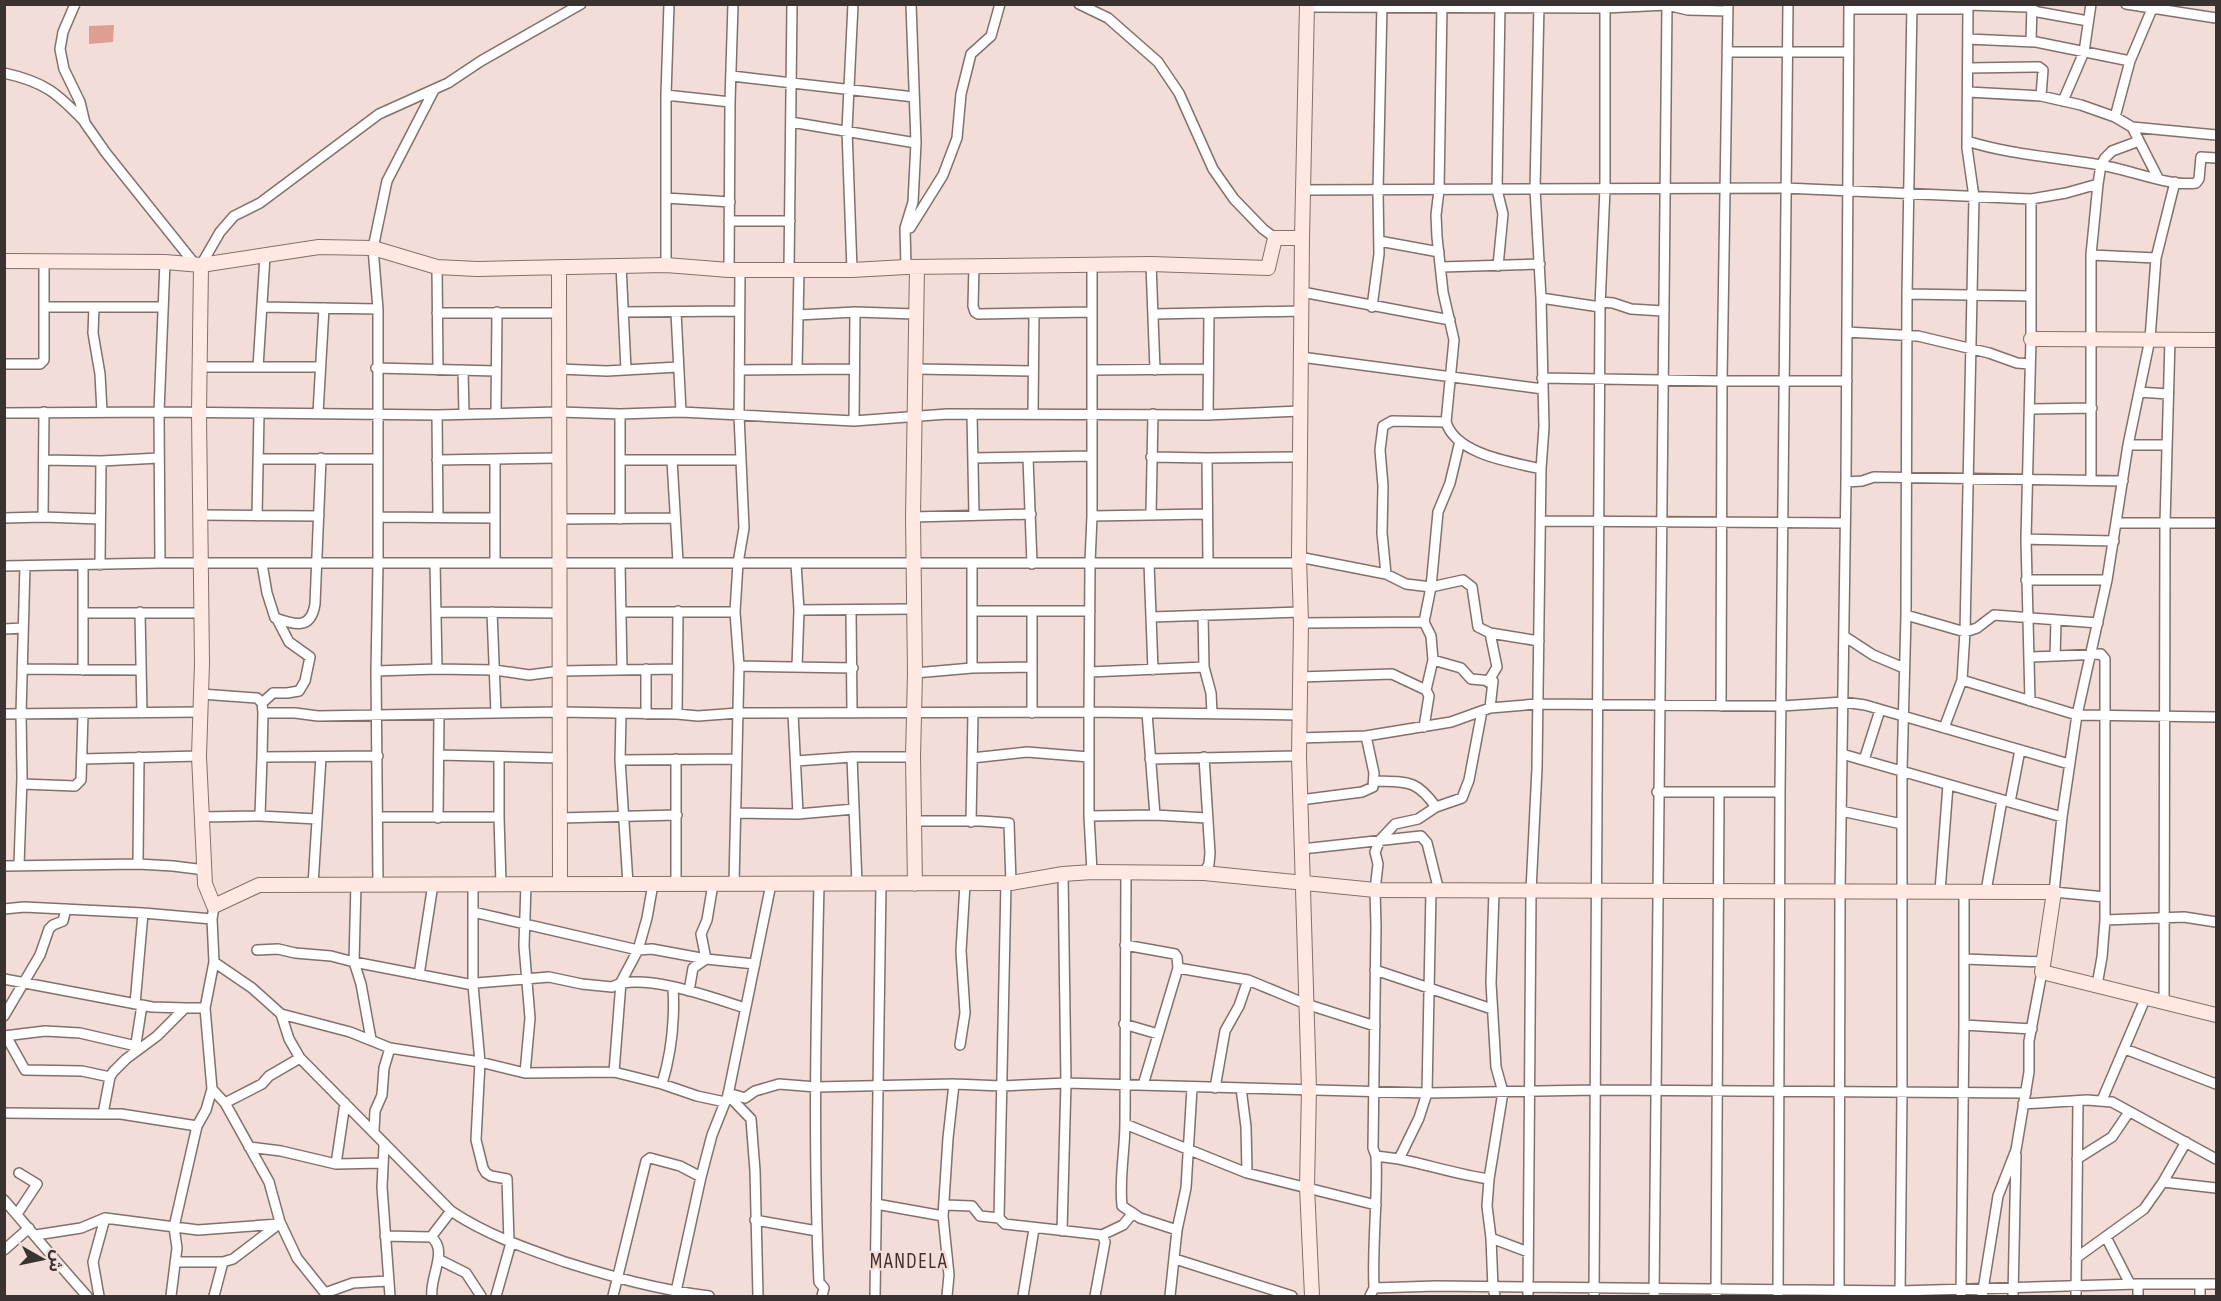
<svg xmlns="http://www.w3.org/2000/svg" width="2221" height="1301" viewBox="0 0 2221 1301" font-family="'Sofia Sans Condensed','Noto Sans Arabic',sans-serif">
  <rect width="100%" height="100%" fill="#f3ddd8"/>
  <path fill="#dc9f91" d="M114 25 113 42 89 44V26Z"/>
  <g fill="none" stroke-linecap="round" stroke-linejoin="round">
    <g stroke="#82706b" stroke-width="12">
      <path id="street" d="M75 4 63 32 60 49 64 69 80 102 85 123 106 153 194 263
        M1079 4 1108 18 1158 62 1179 93 1213 169 1234 199 1263 229 1275 238
        M1442 4 1439 190 1436 215 1437 237 1443 292 1454 340 1446 422C1456 455 1513 462 1541 469
        M2126 4 2216 18
        M1968 5 2027 7 2038 12 2088 21
        M1307 7 1605 8 1667 5 1688 10 1728 11
        M1849 9H1968
        M1968 39 2036 42 2130 61
        M2031 41 2032 5
        M1727 52H1848
        M1968 68 2039 67 2043 70 2041 96
        M4 73C45 82 57 93 85 122
        M732 76 914 97
        M1968 92 2041 96 2081 105 2115 117 2132 127 2216 135
        M666 95 730 102
        M2063 101 2084 52 2091 4
        M2115 117 2130 61 2152 9
        M791 122 916 143
        M2132 127 2158 178
        M1967 141C2011 155 2056 157 2100 165 2128 169 2170 187 2196 183L2199 179 2201 157 2216 158
        M1304 190 1785 188 2031 199 2066 193 2098 184
        M666 198 730 202
        M729 221H790
        M905 228H910L943 175 957 138 961 94 971 54 991 36 1000 4
        M1379 241 1439 252
        M2091 255 2156 258
        M1151 264 1155 370
        M201 265 220 232 234 216 260 203 379 114 448 83 481 61 581 4
        M621 265 626 370
        M666 265V95L669 4
        M974 266 973 306 975 312 978 314 1092 312
        M1092 266V516L1090 563 1089 712V816L1092 872
        M1498 266 1503 214 1497 190 1500 4
        M437 267 438 370
        M906 267 905 228 913 202 916 143 911 4
        M1441 267 1540 264
        M789 269 792 4
        M729 270 730 102 733 4
        M852 270 847 130 853 4
        M1302 292 1450 320
        M1907 294 2031 296
        M1541 298 1600 307
        M1600 302 1613 303 1631 309 1663 311
        M44 307H162
        M94 307 93 333 100 374 102 412
        M262 307 378 309
        M1372 307 1379 254 1378 191 1382 4
        M623 312 739 311
        M676 312 681 412
        M437 313H559
        M1154 314 1302 311
        M798 315 855 312 915 314
        M1847 332 1918 336 1989 353 2017 363 2030 364
        M1301 357 1543 389
        M4 364H40L44 360V260
        M200 367H320
        M258 367 265 256
        M376 368 496 371
        M559 369 607 371 678 367
        M797 369 799 270
        M915 369 1033 371
        M463 370 464 414
        M739 370 854 369
        M1092 370 1208 369
        M1542 378 1722 381H1847
        M2139 392 2168 394
        M2030 409 2092 408
        M4 413 159 412 437 415 559 412 620 414 681 412 854 421 947 414 1208 415 1301 411
        M318 413 324 308
        M496 413 497 312
        M1033 413 1034 314
        M620 414V519
        M972 414 974 515
        M437 415 438 517
        M1208 415 1209 313
        M854 421 855 312
        M2128 445H2167
        M1151 457 1207 458 1301 457
        M973 458 1091 456
        M1028 458 1032 564
        M1207 458 1208 562
        M259 459H377
        M44 460 101 461 159 458
        M437 460 559 458
        M495 460V563
        M622 460H740
        M672 460 678 562
        M2091 480V255L2098 184 2101 165 2105 158 2112 151 2139 141
        M1846 482 1862 481 1874 477 2123 481
        M1151 514 1153 414
        M200 515 319 516
        M257 516 259 414
        M1092 516 1207 514
        M43 517 100 519
        M378 517 495 518
        M913 517 1031 514
        M4 518 43 517 44 412
        M559 519 675 518
        M1542 521 1845 523
        M2117 523H2216
        M2026 539 2114 541
        M1299 557 1386 574 1406 584 1431 587 1463 580 1472 587 1478 627 1490 633 1539 641
        M160 563 159 412 165 262
        M435 563 437 669
        M1149 563 1153 670
        M262 564 267 593 275 618C295 625 311 630 315 604L321 458
        M620 564 622 670
        M796 564 799 610 797 667
        M83 565V670
        M100 565 101 461
        M4 566 160 563H1300
        M1386 574 1382 533 1383 486 1380 450 1383 426 1392 421 1446 422
        M2026 580H2107
        M799 610 914 609
        M851 611 852 712
        M973 611H1090
        M140 612 142 713
        M436 612 559 613
        M621 612H735
        M84 613H201
        M1203 615 1204 667 1211 693 1212 713
        M1906 615 1965 632 1977 628 1994 615 2098 623
        M1152 617 1300 612
        M1301 623 1424 622 1431 587 1438 512 1450 483 1460 441
        M4 629 23 628
        M1844 636 1873 655 1904 668
        M2055 656 2056 621
        M2030 657 2101 654 2105 659V920L2102 957 2097 985
        M1433 660 1461 668 1471 679 1493 681 1490 708
        M739 666 853 668
        M972 668V564
        M22 669 141 670
        M646 669V714
        M376 671 437 669 495 670 529 675 560 671 676 669
        M1090 672 1204 667
        M915 673 972 668 1031 667
        M1300 677 1392 674 1426 690
        M1962 680 1965 632 1974 197 1967 148 1968 4
        M1488 682 1497 667 1490 633
        M201 694 257 698 262 703 263 713H295L318 716 496 713 492 612
        M2030 701 2026 539 2031 339V199
        M262 703 273 693H287L299 691 305 681 310 657 289 642 277 619
        M1721 706 1722 381 1728 4
        M263 713 262 757 378 756
        M496 713 560 712 677 714 678 611
        M793 713 798 814
        M1032 713V611
        M1147 713 1155 815
        M4 714 199 712
        M621 714 620 760 628 884
        M677 714 698 716 738 713 1089 712 1299 715
        M1424 727 1429 696 1426 690 1433 660 1431 636 1424 622
        M1944 728 1962 680 2077 715 2216 717
        M1299 738 1366 736 1451 722 1490 708 1537 704 1782 706 1843 702 1865 705 2069 764
        M1842 754 2062 817
        M440 755 559 758
        M852 757 857 884
        M1204 757 1210 853 1209 864 1204 873
        M972 758 1027 752 1089 757
        M82 759 199 756
        M1150 759 1299 756
        M620 760 737 759
        M1864 760 1880 710
        M796 761 852 757H913
        M1375 781C1407 782 1416 779 1436 807
        M22 784 75 786 81 780 83 714
        M1657 792H1780
        M1300 800 1362 792 1373 787 1374 773 1366 736
        M2010 802 2020 750
        M1841 811 1902 824
        M737 813 798 814 854 809
        M260 816 262 757
        M1089 816 1155 815 1207 818
        M202 817 260 816 317 819
        M379 817H499V757
        M499 817 501 884
        M438 818 439 715
        M559 818 677 815
        M914 821H981L1009 823 1011 883
        M971 822 973 713
        M1302 849 1421 836 1427 843 1439 891
        M138 864 139 757
        M19 865 22 778 21 714 25 566
        M4 866 138 864 173 866 205 870
        M1126 873C1125 956 1125 1039 1125 1123 1125 1151 1119 1178 1122 1206L1140 1218 1177 1230
        M1006 883 999 1218 1005 1224 1102 1235 1105 1242 1095 1296
        M356 884 354 962 361 984 371 1039
        M473 884V985L480 1062 476 1140 483 1168 486 1173 491 1176 507 1179 509 1242
        M676 884V759
        M734 884 739 666 735 612 738 563 744 528 739 415 740 270
        M819 884C816 1016 813 1150 819 1282L824 1288 822 1296
        M313 885 321 757
        M378 885 376 671 378 563V309L373 248 387 181 434 90
        M1494 891 1491 983 1496 1067 1503 1092 1489 1179 1487 1206 1491 1238 1528 1252
        M1940 891 1948 785
        M1986 891 2002 800
        M2105 897 2054 892 2062 817 2077 715 2107 580 2128 445 2150 339 2156 258 2175 182
        M214 906 212 919 214 962 252 988 281 1014 289 1039 300 1058 451 1211C487 1235 525 1248 565 1262 613 1277 659 1290 709 1296
        M4 909 24 907 143 913 212 919
        M473 912 638 950 652 949 706 959 755 964
        M2105 920 2184 917 2216 922
        M1125 945 1175 954 1177 957 1178 968 1143 1085
        M257 950 278 949 295 953 331 956 354 962 473 985 476 983 549 977 582 984 612 987C641 971 714 998 745 1008
        M1964 959 2043 962
        M1178 968 1248 980 1306 1004 1375 1026
        M1375 970 1492 1009
        M419 975 433 884
        M4 979 152 1007 185 1008
        M689 991 693 968 706 959 701 934 707 920 713 884
        M2164 1002 2165 523 2170 339
        M135 1004 143 913
        M281 1014 350 1032 390 1048 480 1062 525 1073 614 1072 662 1084 697 1096 725 1102
        M4 1016 40 955 49 929 53 925 63 921 66 909
        M1124 1024 1158 1034
        M1964 1025V891
        M4 1036 45 1031 80 1033 136 1046
        M6 1036 25 1070 82 1071 110 1077
        M960 1045 965 1013 961 951 965 884
        M2125 1049 2216 1084
        M135 1050 142 1005
        M614 1072 621 982 638 950 647 918 653 884
        M525 1073 530 1018 524 946 526 884
        M662 1084C672 1051 675 1021 673 987
        M1215 1088 1225 1031 1239 1006 1248 980
        M1241 1088 1246 1127 1247 1173
        M212 1089 225 1103 269 1182 280 1222 297 1258 325 1293V1296
        M728 1093 745 1098 755 1091 779 1084 816 1087 954 1084 1002 1086 1066 1083 1427 1093 1596 1090 2026 1093
        M728 1095 751 1119 755 1171 758 1296
        M2102 1100 2146 997
        M225 1103 262 1084 269 1076 300 1058
        M2023 1104 2087 1100 2112 1102 2216 1159
        M4 1113 103 1114 110 1077 113 1072 126 1059 157 1036 185 1008H205
        M103 1114H121L197 1126
        M1125 1124 1247 1173 1376 1205
        M374 1131 375 1111 382 1095 384 1068 390 1048
        M384 1146 382 1187 390 1296
        M249 1147 281 1151 336 1164 383 1163
        M1376 1156 1373 1148 1376 926 1375 890 1378 864 1375 852 1380 840 1395 824 1418 819 1436 807 1462 798 1469 780 1482 711
        M1399 1159C1429 1165 1459 1175 1489 1179
        M2077 1159 2112 1137 2129 1112
        M336 1164 345 1103
        M2163 1182 2216 1188
        M4 1200C32 1232 59 1265 87 1296
        M876 1204 943 1216
        M945 1205 972 1206 980 1216 999 1218
        M17 1214 37 1184 19 1173
        M755 1220 817 1231
        M1062 1231 1066 1083 1063 874
        M36 1235 81 1228 105 1218 198 1230 278 1224
        M1102 1235 1123 1225 1133 1213
        M385 1236 431 1237C449 1250 429 1278 432 1296
        M431 1237 451 1211
        M2106 1237 2130 1284
        M1491 1238 1493 1288 1495 1296
        M4 1250 29 1228
        M2076 1258 2144 1209 2163 1182 2186 1142
        M438 1259 466 1273 481 1296
        M1175 1259 1292 1296
        M176 1262H223
        M1374 1288C1372 1244 1378 1200 1376 1156L1399 1159 1419 1118 1427 1093 1431 891
        M325 1293 353 1283 388 1281
        M99 1296 93 1262 105 1218
        M171 1296 177 1248 174 1227 197 1126 206 1110 212 1089 205 1008 214 962
        M214 1296 223 1262 233 1259 279 1224
        M496 1296 511 1243
        M613 1296 646 1161 650 1158 680 1166 701 1177
        M675 1296 701 1177 712 1135 728 1095 771 884
        M875 1296 881 884
        M947 1296 949 1275 943 1216 948 1138 954 1084
        M1023 1296 1034 1229
        M1170 1296 1177 1230 1186 1188 1192 1088
        M1370 1296 1374 1288 1436 1286 1900 1291 2138 1284H2216
        M1528 1296 1531 891 1537 768 1541 469 1544 427 1541 298 1535 189 1539 4
        M1594 1296 1600 307 1605 188V4
        M1654 1296C1656 866 1660 435 1667 4
        M1716 1296 1719 793
        M1778 1296 1780 792 1788 4
        M1839 1296 1840 892 1846 482 1849 4
        M1900 1296 1902 1092V771L1906 615 1907 294 1912 4
        M1961 1296 1964 1025 2032 1029
        M1982 1296 1998 1196 2016 1150 2029 1072V1041L2042 972
        M2013 1296 2016 1155
        M2076 1296 2078 1101
        M2138 1296V1284
        M2200 1296V1284"/>
    </g>
    <g stroke="#82706b" stroke-width="16">
      <path id="secondary" d="M1307 4 1302 238 1299 557 1301 623 1299 756 1309 1089 1307 1187 1312 1296
        M4 261 165 262 201 265 319 247 373 248 437 267 477 269 666 265 729 270H852L906 267 1151 264 1268 268 1275 238H1302
        M201 265 199 413 202 663 199 756 205 884 214 906 259 885 1011 883 1063 874 1092 872 1204 873 1375 890 2054 892 2042 972 2216 1015
        M559 268 560 884
        M2031 339 2216 340
        M915 884 913 757 915 673 913 517 917 267"/>
    </g>
    <use href="#street" stroke="#fff" stroke-width="9"/>
    <use href="#secondary" stroke="#ffe8e2" stroke-width="14"/>
  </g>
  <g text-anchor="middle" stroke-width="5" stroke-linejoin="round" paint-order="stroke">
    <g font-size="21" letter-spacing="1.5" fill="#40302d" stroke="#f3ddd8">
      <text x="909" y="1268">MANDELA</text>
    </g>
  </g>
  <rect width="2221" height="1301" fill="none" stroke="#3a3230" stroke-width="12"/>
  <g transform="translate(42 1259) rotate(99)" stroke="#f3ddd8" stroke-width="4.5" paint-order="stroke">
  <path d="M0-4.5L10 22L0 15L-10 22Z" fill="#3a3230"/>
  <text y="-9" font-size="16" font-weight="bold" text-anchor="middle" fill="#3a3230">ش</text>
  </g>
</svg>
